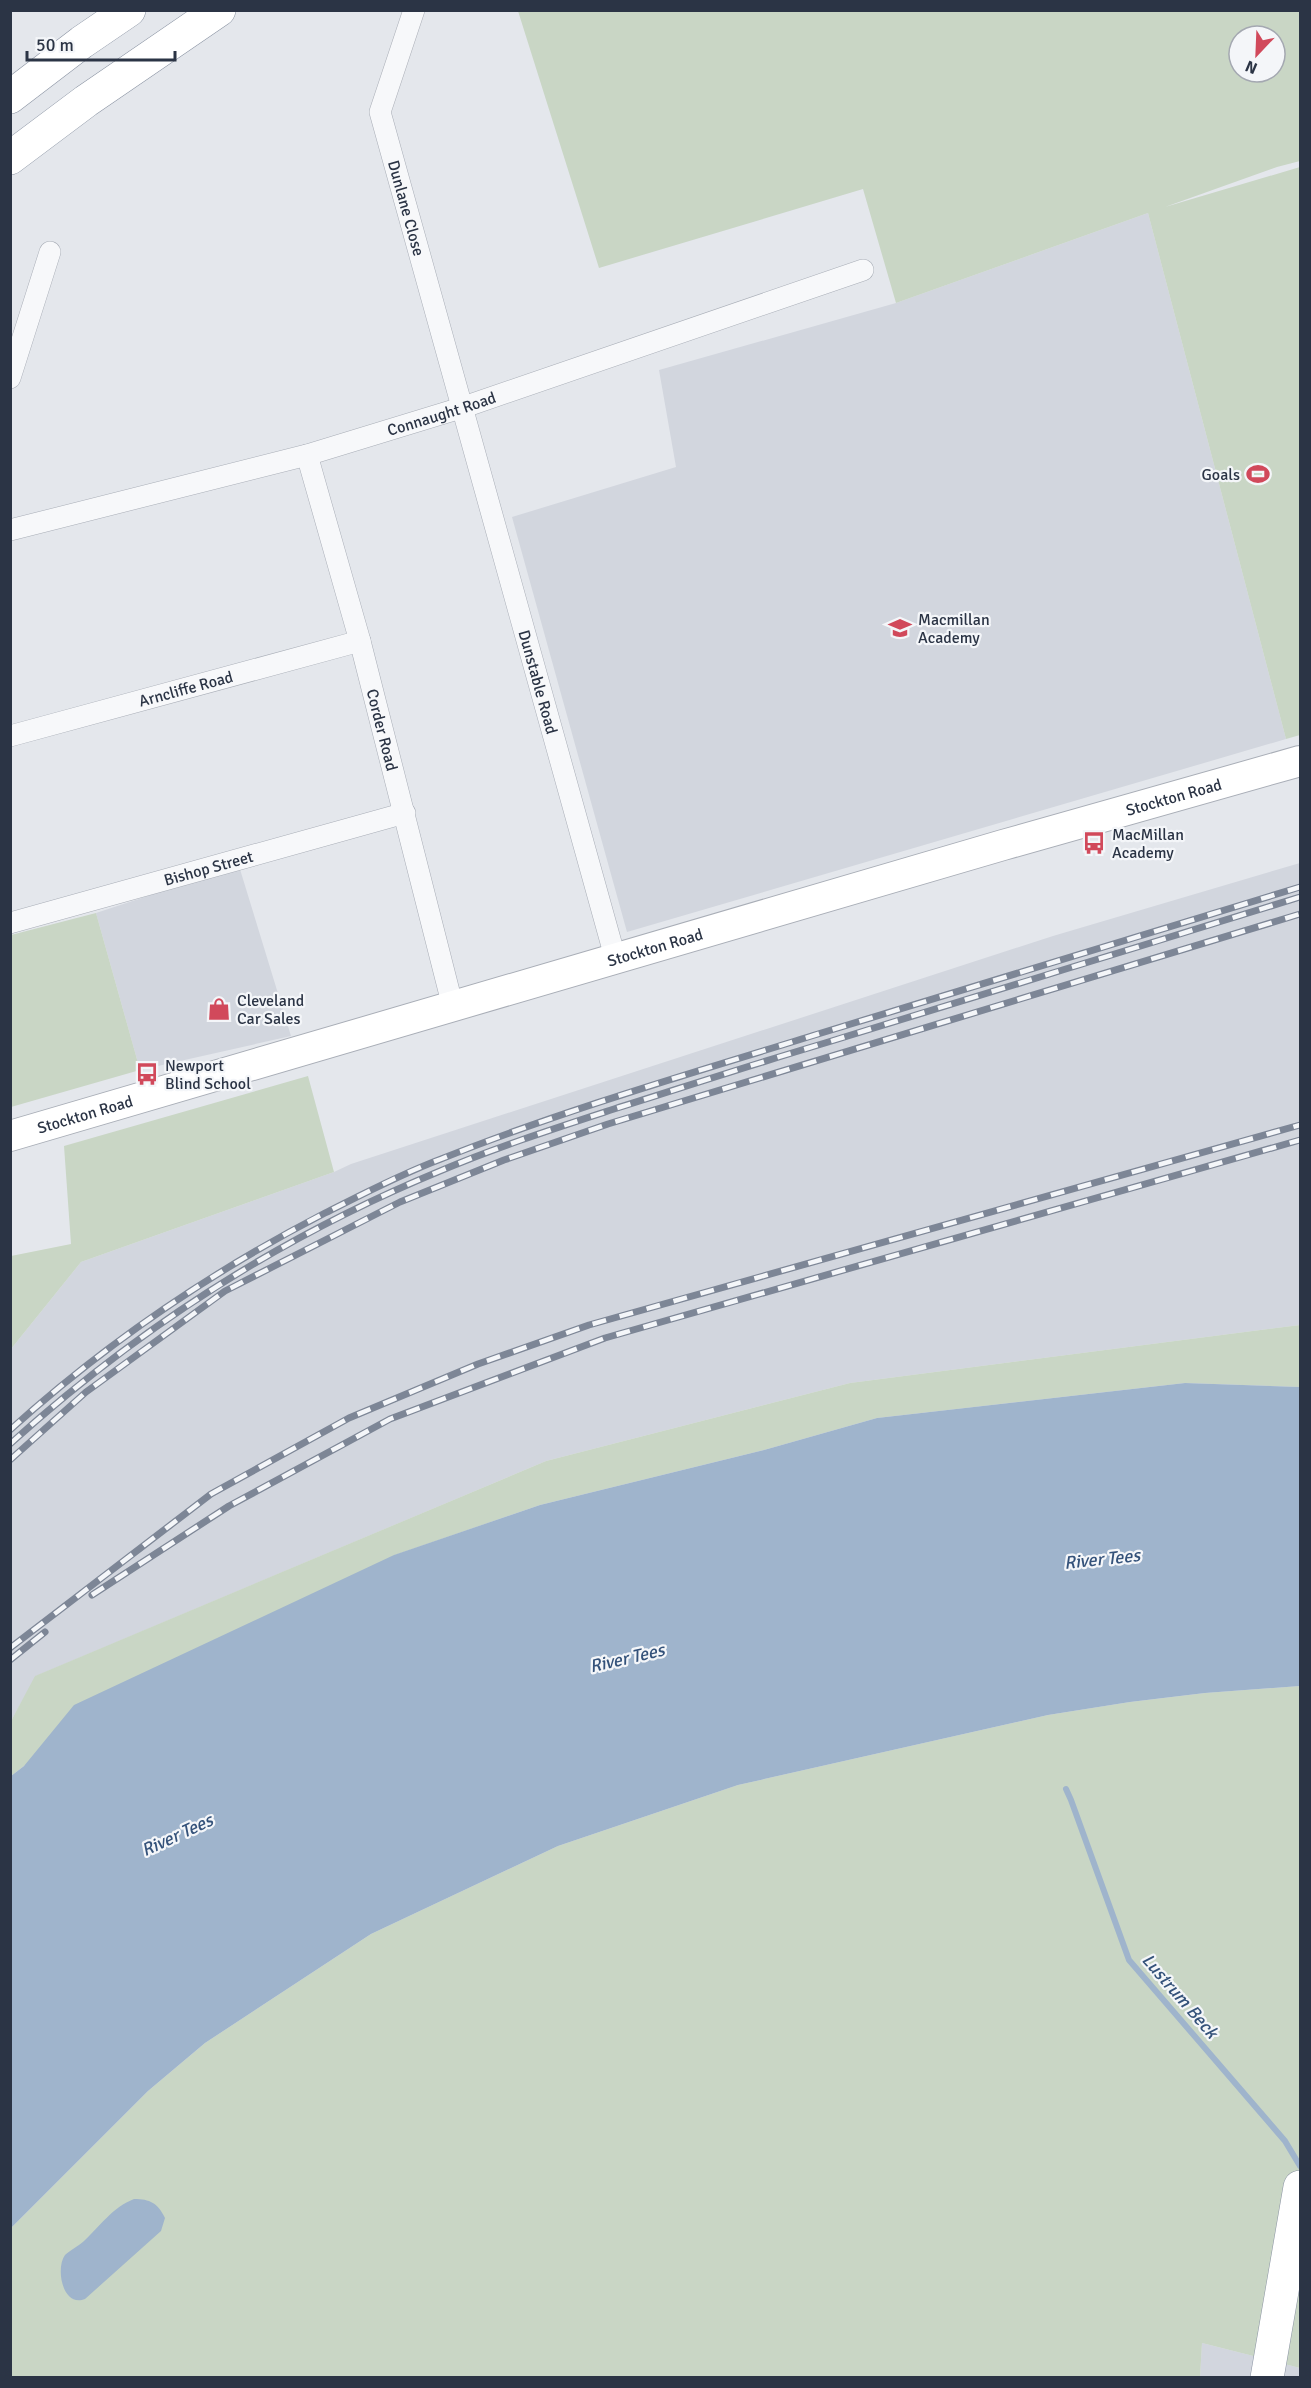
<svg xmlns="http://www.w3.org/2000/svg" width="1311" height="2388" viewBox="0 0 1311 2388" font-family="Signika,sans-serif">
  <rect width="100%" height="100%" fill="#e4e7ec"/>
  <path fill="#d2d6de" d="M1148 213 1286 739 627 932 512 517 676 467 659 370 896 303Z
    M1300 863V1325L850 1383 546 1461 36 1676 11 1721V1349L81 1262 334 1172 351 1164 1053 936Z
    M239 866 291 1036 140 1070 96 913Z
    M1202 2343 1300 2368V2377L1200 2378Z"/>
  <path fill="#c9d6c5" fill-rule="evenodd" d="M518 11H1300V161L1277 167 1165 207 1300 167V735L1286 739 1148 213 896 303 863 189 599 268ZM1239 36H1275V72H1239Z
    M96 913 140 1070 11 1107V935Z
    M308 1076 334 1172 81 1262 11 1349V1256L71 1244 64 1146Z
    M1300 1325V1387L1185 1383 877 1418 764 1450 540 1505 395 1555 24 1766 11 1776V1721L35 1676 546 1461 850 1383Z
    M1300 1686V2368L1202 2343 1200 2378H11V2228L148 2091 205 2043 371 1934 558 1846 738 1785 1048 1715 1130 1702 1205 1693Z"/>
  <path fill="#9fb4cc" d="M1185 1383 1300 1387V1686L1205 1693 1130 1702 1048 1715 738 1785 558 1846 371 1934 205 2043 148 2091 11 2228V1776L24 1766 74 1705 394 1555 540 1505 764 1450 877 1418Z
    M134 2199C150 2199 158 2203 165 2218L161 2231 85 2299C63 2308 55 2269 65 2255 70 2250 79 2246 84 2241 100 2226 113 2207 134 2199Z"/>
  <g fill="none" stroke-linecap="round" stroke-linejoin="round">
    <path stroke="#9fb4cc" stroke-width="6" d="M1066 1789 1071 1800 1129 1960 1285 2141 1300 2166"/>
    <g stroke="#a9aeb7" stroke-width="22">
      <g id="minor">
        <path id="s1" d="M414 10 380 112 615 957"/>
        <path d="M10 378 50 252"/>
        <path id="s2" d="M307 455 360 641 453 1007"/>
        <path id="s3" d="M10 530 307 455 464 407 863 270"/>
        <path id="s4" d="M10 736 360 641"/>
        <path id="s5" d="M10 923 405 813"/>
      </g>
    </g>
    <g stroke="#a9aeb7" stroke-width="32">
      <g id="secondary">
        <path id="s6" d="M10 1136 1003 845 1300 761"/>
      </g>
    </g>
    <g stroke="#8b94a3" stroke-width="34">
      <path id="trunk" d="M10 97 82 42 129 10
        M10 158 86 101 219 10
        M1267 2378 1300 2187"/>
    </g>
    <use href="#minor" stroke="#f7f8fa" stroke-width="21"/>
    <use href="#secondary" stroke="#fff" stroke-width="30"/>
    <use href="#trunk" stroke="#fff" stroke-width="33"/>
    <g stroke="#7d8696" stroke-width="7">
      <path id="rail" d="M10 1430C105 1344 211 1272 325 1213 363 1194 401 1174 441 1159 564 1110 692 1073 818 1034 979 985 1140 936 1300 887
        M10 1444C137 1329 282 1236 440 1171 497 1147 556 1128 614 1109 684 1087 754 1064 825 1043 983 994 1142 946 1300 897
        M10 1460 86 1392 225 1291 400 1202 504 1160 608 1124 1300 914
        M92 1595 229 1506 390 1419 605 1338 1300 1140
        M10 1648 211 1494 349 1418 478 1364 589 1325 1300 1125
        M10 1660 45 1632"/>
    </g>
    <use href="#rail" stroke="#f4f6f9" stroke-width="4.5" stroke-dasharray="14" stroke-linecap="butt"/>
  </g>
  <defs>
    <g id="stadium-bare" transform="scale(1.8)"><path d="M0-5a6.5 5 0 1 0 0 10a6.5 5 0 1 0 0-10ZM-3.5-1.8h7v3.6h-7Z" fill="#d1495b" stroke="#f4f6f9" stroke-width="2.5" paint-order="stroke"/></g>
    <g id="school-bare" transform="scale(1.8)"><path d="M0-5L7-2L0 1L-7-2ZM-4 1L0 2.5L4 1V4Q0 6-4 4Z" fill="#d1495b" stroke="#f4f6f9" stroke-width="2.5" paint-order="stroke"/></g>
    <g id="bus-bare" transform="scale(1.8)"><path d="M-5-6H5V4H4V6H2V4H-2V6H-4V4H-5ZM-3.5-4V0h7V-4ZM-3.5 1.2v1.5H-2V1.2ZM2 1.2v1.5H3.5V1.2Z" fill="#d1495b" stroke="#f4f6f9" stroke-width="2.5" paint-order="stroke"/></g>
    <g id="shop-bare" transform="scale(1.8)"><path d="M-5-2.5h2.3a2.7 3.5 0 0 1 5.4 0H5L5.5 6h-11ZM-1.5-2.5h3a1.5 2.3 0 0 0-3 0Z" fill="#d1495b" stroke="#f4f6f9" stroke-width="2.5" paint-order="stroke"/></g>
  </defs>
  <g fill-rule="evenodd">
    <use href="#stadium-bare" x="1258" y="474"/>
    <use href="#school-bare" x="900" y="628"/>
    <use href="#bus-bare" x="1094" y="843"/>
    <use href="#shop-bare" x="219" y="1009"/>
    <use href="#bus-bare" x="147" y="1074"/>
  </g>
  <g text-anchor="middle" stroke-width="4.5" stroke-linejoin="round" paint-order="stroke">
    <g font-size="16" fill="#2b3445" stroke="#f4f6f9">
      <text dy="6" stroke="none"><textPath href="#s1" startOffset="207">Dunlane Close</textPath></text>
      <text dy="6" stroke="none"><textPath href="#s3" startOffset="447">Connaught Road</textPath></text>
      <text dy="6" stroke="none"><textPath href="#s1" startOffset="699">Dunstable Road</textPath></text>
      <text dy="6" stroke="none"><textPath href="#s4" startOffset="182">Arncliffe Road</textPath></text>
      <text dy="6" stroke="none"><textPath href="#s2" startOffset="285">Corder Road</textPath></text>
      <text dy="6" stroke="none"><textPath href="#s6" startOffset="1212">Stockton Road</textPath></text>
      <text dy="6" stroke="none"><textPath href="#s5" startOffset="206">Bishop Street</textPath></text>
      <text dy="6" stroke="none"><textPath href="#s6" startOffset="672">Stockton Road</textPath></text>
      <text dy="6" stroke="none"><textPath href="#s6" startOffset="78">Stockton Road</textPath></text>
    </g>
    <g font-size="16" fill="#2b3445" stroke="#f4f6f9" text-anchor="start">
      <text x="1240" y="480" text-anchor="end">Goals</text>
      <text x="918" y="625">Macmillan<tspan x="918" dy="18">Academy</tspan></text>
      <text x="1112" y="840">MacMillan<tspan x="1112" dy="18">Academy</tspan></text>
      <text x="237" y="1006">Cleveland<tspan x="237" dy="18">Car Sales</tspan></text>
      <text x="165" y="1071">Newport<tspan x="165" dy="18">Blind School</tspan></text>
    </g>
    <g font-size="18" font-style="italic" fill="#34527a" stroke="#f4f6f9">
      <text transform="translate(1102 1559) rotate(-6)" y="6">River Tees</text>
      <text transform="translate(627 1658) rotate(-13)" y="6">River Tees</text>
      <text transform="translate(177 1835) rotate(-25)" y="6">River Tees</text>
      <text transform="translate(1180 1996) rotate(49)" y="6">Lustrum Beck</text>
    </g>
  </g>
  <rect width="1311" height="2388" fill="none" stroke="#2b3445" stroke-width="24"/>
  <g transform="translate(1257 54) rotate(203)"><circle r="28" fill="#f4f6f9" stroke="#a4a8b1" stroke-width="1.5"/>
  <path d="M0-4.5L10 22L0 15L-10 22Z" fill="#d1495b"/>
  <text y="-9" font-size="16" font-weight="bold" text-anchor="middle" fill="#2b3445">N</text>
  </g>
  <path d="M27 51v9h148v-9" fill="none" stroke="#2b3445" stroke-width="3"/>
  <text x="36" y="51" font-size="18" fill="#2b3445" stroke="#f4f6f9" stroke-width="4.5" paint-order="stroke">50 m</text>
</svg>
